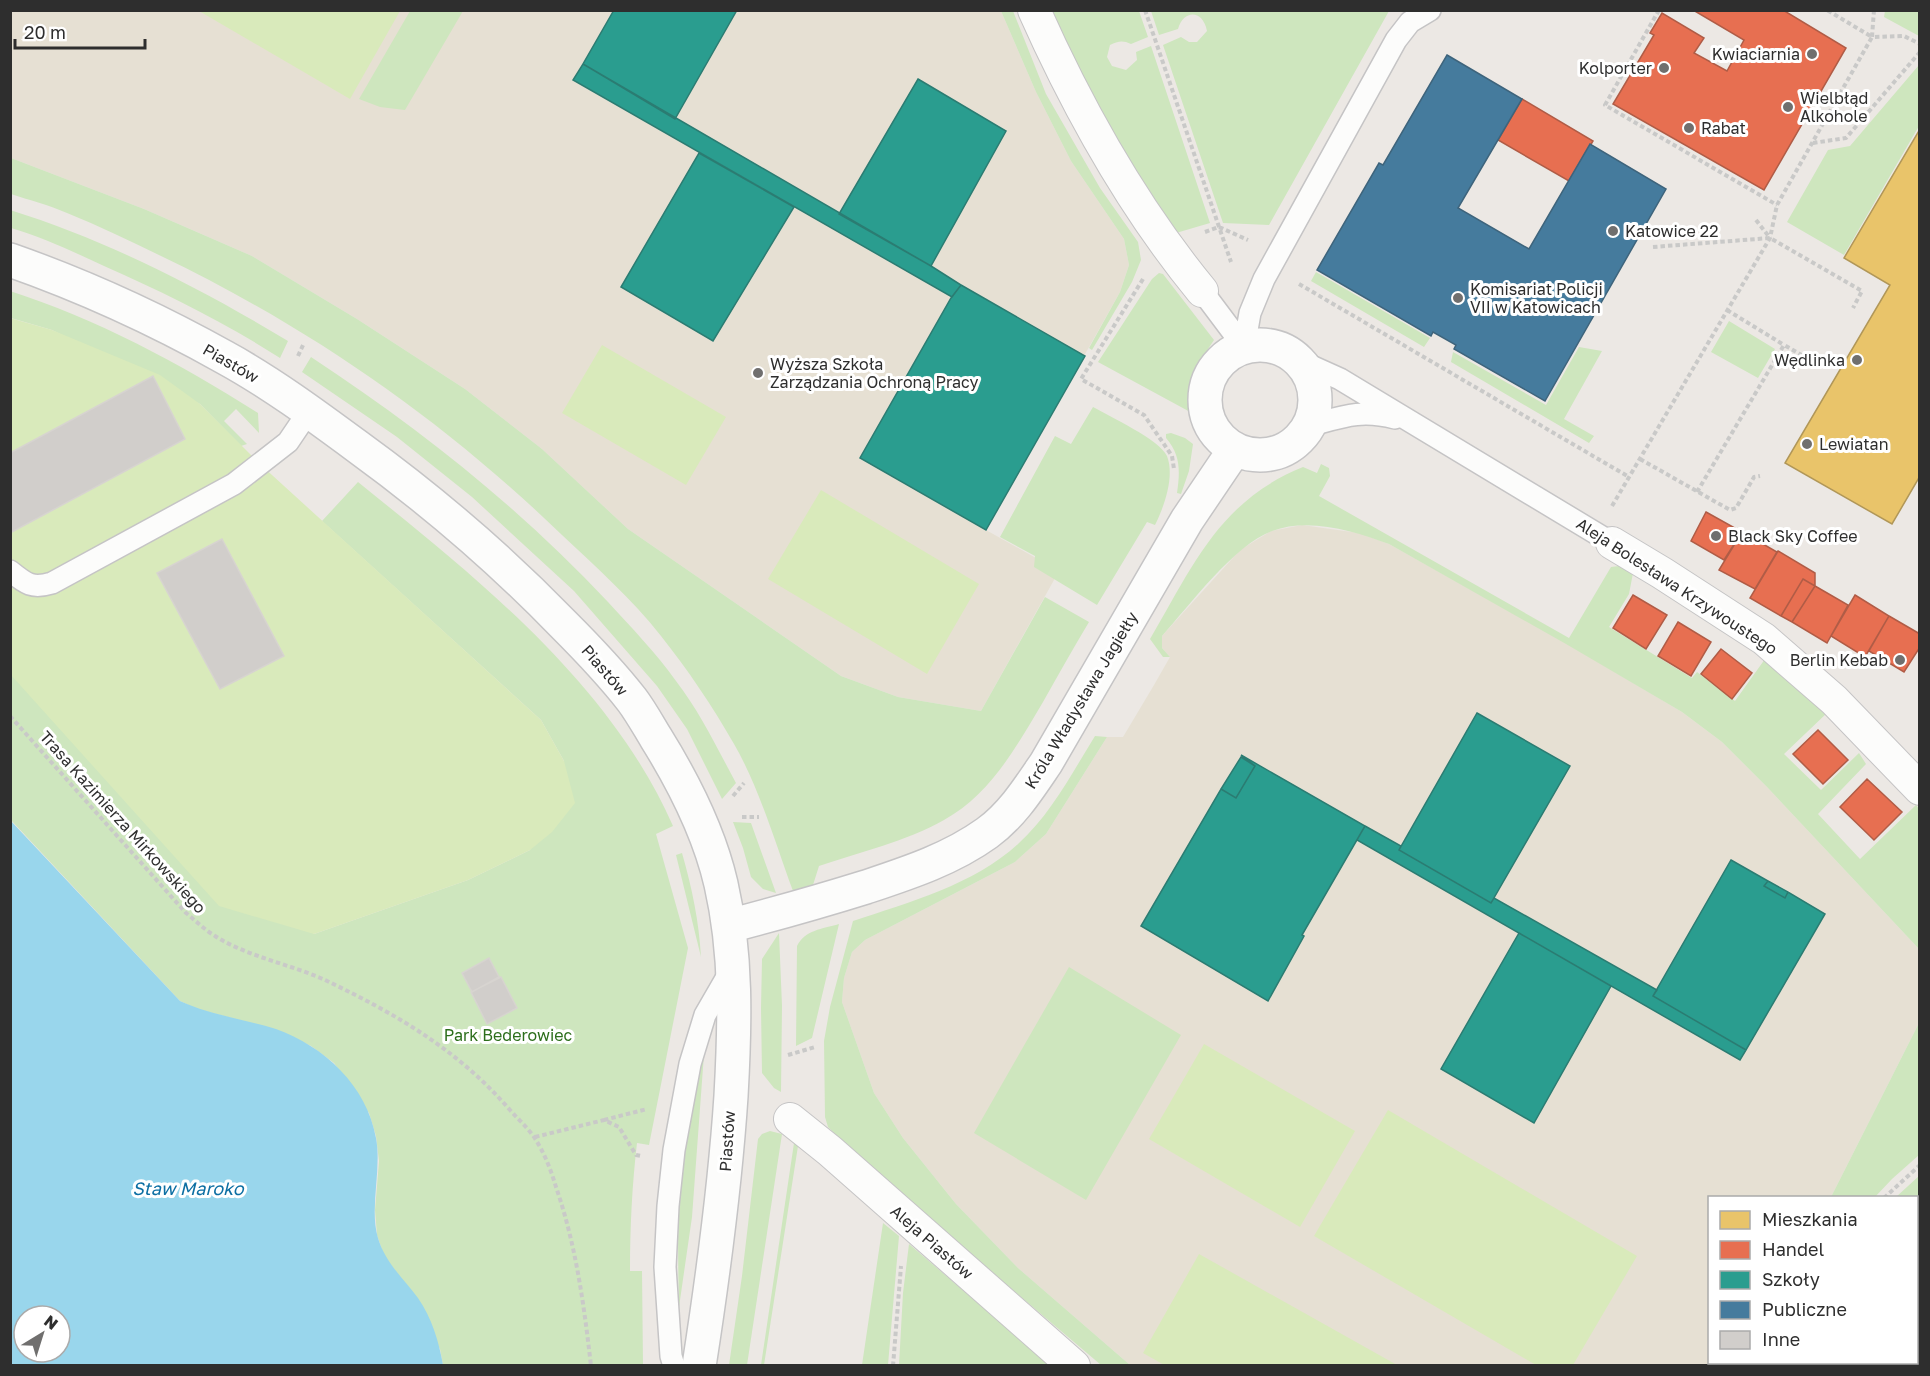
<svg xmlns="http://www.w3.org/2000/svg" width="1930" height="1376" viewBox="0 0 1930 1376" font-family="'Golos Text',sans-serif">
  <rect width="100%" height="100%" fill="#ece8e4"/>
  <path fill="#e6e0d3" d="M10 11H1001L1036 92 1071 161 1124 239 1129 265 1120 292 986 530 1059 571 981 711 898 697 841 676 628 529 542 449 465 389 357 319 252 256 144 209 11 158Z
    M1302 525 1359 533 1389 544 1561 640 1682 712 1722 742 1767 787 1919 949V1023L1831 1197 1710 1198V1362L1751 1363 1749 1365H1130L1018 1268 956 1204 903 1138 874 1093 842 1002 844 978 852 952 865 940 1015 862 1046 834 1107 737H1123L1154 685 1170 657 1162 648V636L1240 550 1271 531Z"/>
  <path fill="#cee6be" d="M410 11H463L405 110 380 107 359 99Z
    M1001 11H1013L1046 94 1100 188 1138 242 1141 260 1132 282 1092 350 1089 348 1120 292 1129 265 1124 239 1071 161 1036 92Z
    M1050 11H1139L1148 37 1131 44C1123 40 1118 41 1110 45L1107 57 1112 66 1126 70 1137 60 1136 52 1151 46 1210 223 1176 233 1122 155Z
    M1151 11H1389L1269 225 1223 223 1163 45 1181 37 1189 42H1197L1207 31C1203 10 1184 9 1178 29L1159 35Z
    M1885 11H1919V36L1884 17Z
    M1919 65V126L1844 255 1787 222 1828 150 1850 146Z
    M11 158 144 209 252 256 357 319 465 389 542 449 628 529 841 676 898 697 981 711 1045 597 1089 622C1073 649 1058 675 1043 702 1016 747 991 794 944 820 905 842 860 852 819 866L813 885 793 891C776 845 759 787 734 744 713 707 688 670 661 636 632 599 596 567 562 535 443 420 311 328 161 256 130 241 99 226 67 213 49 205 29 200 11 194Z
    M10 210C109 241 200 288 288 341L280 358C224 322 165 293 104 266 74 252 42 237 11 228Z
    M1316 272 1430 338 1424 347 1311 281Z
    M1159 273 1163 274 1214 340C1197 365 1189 382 1192 413L1098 362 1152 279Z
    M10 291C97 319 181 364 258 413L259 433 236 409 224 421 247 444 241 446 200 404 52 330 11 318Z
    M1729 321 1775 349 1758 378 1711 352Z
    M1579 347 1602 351 1564 419 1594 436 1589 443 1451 362 1453 352 1546 405Z
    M311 357C419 428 519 507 608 602 631 627 656 653 676 681 700 712 717 748 736 783L722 799 687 729 657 686 574 591 472 497 397 437 302 372Z
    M1093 407C1109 416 1160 440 1167 456 1175 477 1164 507 1155 525L1147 522 1097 605 1034 567 1035 556 1000 537 1055 436 1071 444Z
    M1171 433 1185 438 1193 444 1189 471 1181 494 1177 493C1180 472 1181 455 1166 438V434Z
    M1321 464 1329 468 1330 476 1319 496 1569 638 1611 567 1619 566 1633 573 1629 594 1609 627 1692 678 1697 672 1735 701 1765 659 1828 712 1784 754 1821 790 1859 753 1866 764 1818 814 1860 859 1916 805 1919 809V949L1767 787 1722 742 1682 712 1566 644 1389 544C1354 531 1309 517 1272 531 1234 545 1189 606 1162 636V648L1170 657H1163L1150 639C1193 566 1219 501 1303 467L1317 473Z
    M358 482C477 578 610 683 673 826L656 834 688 948 649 1145 637 1143C632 1186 630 1228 630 1271H642L643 1365H443L440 1349 400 1277 384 1256 377 1235 375 1210 379 1161 376 1136 369 1113 334 1063 311 1046 277 1030 197 1009 180 1001 11 820V673L314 934 468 880 530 850 564 761 541 720 322 521Z
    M1095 736 1107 737 1046 834 1015 862 865 940 852 952 844 978 842 1002 874 1093 903 1138 956 1204 1018 1268 1130 1365H1101L954 1240 836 1135 828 1127 825 1117 824 1041 830 1007 853 921C910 902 973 885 1018 844 1051 814 1072 773 1095 736Z
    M733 822 751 823 776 893 763 889 751 877 743 848Z
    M682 853C692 888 699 921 701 957L676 855Z
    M839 924 812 1038 796 1046 797 946C805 930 822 929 839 924Z
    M779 933 782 1006 781 1092 774 1088 762 1073 761 1008 762 959Z
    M1069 967 1181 1035 1086 1200 974 1133Z
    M1919 1023V1155L1892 1179 1875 1197H1831Z
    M704 1054 692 1217 679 1307C678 1261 677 1215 681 1168 685 1130 694 1091 704 1054Z
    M770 1131 782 1134 747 1365H729L742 1276 758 1139 762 1134Z
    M794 1143 798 1146 764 1365H761Z
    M1919 1176 1920 1276 1918 1277 1919 1280V1313L1916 1312V1198L1896 1197Z
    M883 1223 899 1236 888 1365H862Z
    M909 1244 1050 1365H899L903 1293Z
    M1917 1344 1919 1347V1365H1865L1872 1363 1916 1362Z
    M1798 1363V1362L1854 1363 1847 1365H1796Z"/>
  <path fill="#d9eabb" d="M199 11H400L350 99Z
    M10 318 52 330 160 375 200 404 261 465 541 720 564 761 575 803 552 832 530 850 468 880 314 934 219 906 11 675Z
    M602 345 726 417 686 485 562 413Z
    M821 490 979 584 927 674 768 579Z
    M1204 1044 1355 1131 1300 1227 1149 1139Z
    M1388 1110 1637 1256 1573 1365H1536L1314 1236Z
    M1199 1254 1397 1365 1166 1366 1143 1353Z"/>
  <path fill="#99d6ec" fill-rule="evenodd" d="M10 820 180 1001C210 1015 244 1019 276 1029 324 1046 367 1086 376 1138 382 1170 369 1208 378 1238 385 1262 403 1278 418 1298 432 1318 439 1342 443 1365H11ZM24 1316H60V1352H24Z"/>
  <path fill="#e9c46a" stroke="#b19758" stroke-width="1.5" d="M1920 129V476L1892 524 1785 463 1890 285 1844 258Z"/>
  <path fill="#e76f51" stroke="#b05c46" stroke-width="1.5" d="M1693 10H1783L1846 48 1764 190 1613 104 1654 35 1650 33 1662 13 1704 38 1694 53 1727 71 1744 40Z
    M1522 99 1593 141 1569 181 1498 140Z
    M1706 512 1742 532 1724 560 1691 541Z
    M1742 532 1777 552 1755 589 1719 570Z
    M1778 551 1815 573V586L1803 579 1781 616 1750 598Z
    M1803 579 1815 586 1792 622 1781 616Z
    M1815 586 1848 605 1827 643 1792 622Z
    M1633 595 1667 615 1646 649 1613 628Z
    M1855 595 1889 616 1865 657 1831 636Z
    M1889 616 1920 634V647L1904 672 1869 651Z
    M1678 622 1711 642 1691 676 1658 656Z
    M1721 649 1752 673 1732 699 1701 674Z
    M1818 730 1848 760 1823 784 1793 754Z
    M1867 779 1902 812 1874 840 1840 807Z"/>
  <path fill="#2a9d8f" stroke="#2b7c72" stroke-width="1.5" d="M614 10H737L675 119 583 64Z
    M583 64 931 266 961 285 952 297 573 80Z
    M918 79 1006 131 931 266 839 214Z
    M699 153 794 207 713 341 621 287Z
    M961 285 1085 356 986 530 860 458 951 298Z
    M1477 713 1570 766 1491 903 1399 850Z
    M1241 755 1365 826 1302 935 1304 936 1268 1001 1141 926 1221 789 1236 798 1255 766Z
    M1241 757 1255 766 1236 798 1221 789Z
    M1365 826 1401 846 1399 850 1491 903 1494 898 1657 990 1653 996 1746 1050 1740 1060 1357 840Z
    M1731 860 1768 881 1764 886 1785 898 1788 892 1825 914 1746 1050 1653 996Z
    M1768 881 1788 892 1785 898 1764 886Z
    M1519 933 1611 986 1534 1123 1441 1069Z"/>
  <path fill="#457b9d" stroke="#3e647c" stroke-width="1.5" d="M1447 55 1522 99 1458 208 1529 249 1590 144 1666 189 1545 401 1454 349 1456 345 1433 332 1431 336 1317 270 1379 163 1383 165Z"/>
  <path fill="#d1cecb" stroke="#d7d4d0" stroke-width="1.5" d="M153 376 185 439 10 533V453Z
    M222 539 284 656 220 689 157 573Z
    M489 958 499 977 472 992 462 973Z
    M501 977 517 1008 487 1024 471 992Z"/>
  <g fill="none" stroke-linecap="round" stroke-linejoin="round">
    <g stroke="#c5c4c5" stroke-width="24">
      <path id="service" d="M1202 291 1244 347
        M1244 347 1250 313 1264 279 1396 40 1410 22 1430 10
        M1300 361 1340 379 1612 543
        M1308 426C1342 417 1360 409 1395 418
        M10 571C26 584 32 589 52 583L234 484 288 442 309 411
        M674 1366 671 1356 665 1267 668 1206 674 1150 690 1064 705 1015 731 970"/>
    </g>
    <g stroke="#c5c4c5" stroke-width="34">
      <path id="pedestrian" d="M1034 10C1079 111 1132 206 1202 291
        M1612 543 1662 573 1764 639 1834 700 1920 789
        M790 1119 830 1151 1074 1366"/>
    </g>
    <g stroke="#c5c4c5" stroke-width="36">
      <path id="minor" d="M10 260C84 286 156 319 224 357 270 382 316 416 358 447 431 500 500 559 563 624 587 648 611 673 632 700 641 712 648 725 656 738 684 783 709 832 721 884 737 954 735 1025 731 1096 725 1187 713 1276 699 1366
        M1205 400a55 55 0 1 1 110 0a55 55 0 1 1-110 0Z
        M729 926C775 914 821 901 866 887 908 873 951 859 987 833 1012 815 1029 788 1046 763L1187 520 1235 449"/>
    </g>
    <path stroke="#c9c9c8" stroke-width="4" stroke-dasharray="4.5 3" stroke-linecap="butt" d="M1145 10 1231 262
      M1659 10 1605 105 1777 205
      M1874 10 1872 37 1904 36 1920 44
      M1813 143 1846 138 1920 52
      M1756 220 1770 238
      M1205 232 1219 227 1248 240
      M1653 247 1770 238 1862 291 1853 308
      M1143 279 1081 379 1144 415 1172 456 1174 469
      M1299 284 1629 477
      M1727 310 1784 345
      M298 356 304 343
      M1640 459 1730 510 1736 508 1754 477 1760 476
      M1697 492 1784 345 1821 366
      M1612 506 1770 238 1777 205 1872 37 1827 10
      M10 716 186 913C196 921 205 930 215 936 248 957 290 964 325 980 396 1014 457 1049 510 1110 518 1119 527 1127 534 1137 544 1152 551 1170 556 1187 576 1245 584 1305 591 1366
      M733 796 744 783
      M742 817H759
      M788 1055 815 1047
      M604 1120 647 1109
      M535 1137 604 1120 619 1127 636 1155 641 1156
      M1884 1198 1920 1165
      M1916 1317 1920 1319
      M1916 1339 1920 1337
      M893 1366 901 1266
      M1788 1366 1790 1362
      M1855 1366 1862 1362"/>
    <use href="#service" stroke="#fcfcfb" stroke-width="21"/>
    <use href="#pedestrian" stroke="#fcfcfb" stroke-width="32"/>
    <use href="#minor" stroke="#fcfcfb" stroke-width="33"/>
  </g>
  <g fill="#706f6e" stroke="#fff" stroke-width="2">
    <circle cx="1812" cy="54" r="6"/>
    <circle cx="1664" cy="68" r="6"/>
    <circle cx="1788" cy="107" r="6"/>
    <circle cx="1689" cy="128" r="6"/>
    <circle cx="1613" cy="231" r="6"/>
    <circle cx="1458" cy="298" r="6"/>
    <circle cx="1857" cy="360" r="6"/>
    <circle cx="758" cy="373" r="6"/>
    <circle cx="1807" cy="444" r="6"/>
    <circle cx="1716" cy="536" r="6"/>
    <circle cx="1900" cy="660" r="6"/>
  </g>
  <g text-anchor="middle" stroke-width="6" stroke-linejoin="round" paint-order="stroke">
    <g font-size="16" fill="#2e2e2e" stroke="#fff" text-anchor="start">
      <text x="1800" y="60" text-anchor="end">Kwiaciarnia</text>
      <text x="1652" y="74" text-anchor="end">Kolporter</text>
      <text x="1800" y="104">Wielbłąd<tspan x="1800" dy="18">Alkohole</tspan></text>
      <text x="1701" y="134">Rabat</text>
      <text x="1625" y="237">Katowice 22</text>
      <text x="1470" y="295">Komisariat Policji<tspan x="1470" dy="18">VII w Katowicach</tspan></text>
      <text x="1845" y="366" text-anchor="end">Wędlinka</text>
      <text x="770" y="370">Wyższa Szkoła<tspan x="770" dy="18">Zarządzania Ochroną Pracy</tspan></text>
      <text x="1819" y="450">Lewiatan</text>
      <text x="1728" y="542">Black Sky Coffee</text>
      <text x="1888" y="666" text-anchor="end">Berlin Kebab</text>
    </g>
    <g font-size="16" fill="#2e2e2e" stroke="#fff">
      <text transform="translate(231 363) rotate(30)" y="6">Piastów</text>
      <text transform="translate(1677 586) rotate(33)" y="6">Aleja Bolesława Krzywoustego</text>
      <text transform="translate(605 670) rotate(49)" y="6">Piastów</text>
      <text transform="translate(1081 700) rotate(-59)" y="6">Króla Władysława Jagiełły</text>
      <text transform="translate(123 822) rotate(48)" y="6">Trasa Kazimierza Mirkowskiego</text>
      <text transform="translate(727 1141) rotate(-86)" y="6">Piastów</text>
      <text transform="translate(932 1242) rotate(41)" y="6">Aleja Piastów</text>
    </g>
    <g font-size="16" fill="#2c6e1b" stroke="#fff">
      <text x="508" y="1041">Park Bederowiec</text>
    </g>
    <g font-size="18" font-style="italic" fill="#0d6fa3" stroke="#fff">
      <text x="188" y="1195">Staw Maroko</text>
    </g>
  </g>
  <rect width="1930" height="1376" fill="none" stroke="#2e2e2e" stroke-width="24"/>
  <rect x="1708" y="1196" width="210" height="168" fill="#ffffff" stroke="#ababab" stroke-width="1.5"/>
  <rect x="1720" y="1211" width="30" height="18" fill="#e9c46a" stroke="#ababab" stroke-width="1.5"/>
  <text x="1762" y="1226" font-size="18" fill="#2e2e2e">Mieszkania</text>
  <rect x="1720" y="1241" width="30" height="18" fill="#e76f51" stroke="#ababab" stroke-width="1.5"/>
  <text x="1762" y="1256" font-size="18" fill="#2e2e2e">Handel</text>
  <rect x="1720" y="1271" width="30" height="18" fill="#2a9d8f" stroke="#ababab" stroke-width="1.5"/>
  <text x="1762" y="1286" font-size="18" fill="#2e2e2e">Szkoły</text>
  <rect x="1720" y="1301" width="30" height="18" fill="#457b9d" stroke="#ababab" stroke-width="1.5"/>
  <text x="1762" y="1316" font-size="18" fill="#2e2e2e">Publiczne</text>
  <rect x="1720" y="1331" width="30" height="18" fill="#d1cecb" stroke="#ababab" stroke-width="1.5"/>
  <text x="1762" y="1346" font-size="18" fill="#2e2e2e">Inne</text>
  <g transform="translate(42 1334) rotate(38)"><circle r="28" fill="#ffffff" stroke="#ababab" stroke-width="1.5"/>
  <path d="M0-4.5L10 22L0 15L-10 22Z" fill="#706f6e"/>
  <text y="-9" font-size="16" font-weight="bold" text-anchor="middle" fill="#2e2e2e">N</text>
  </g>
  <path d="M15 39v9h130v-9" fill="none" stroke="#2e2e2e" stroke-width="3"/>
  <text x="24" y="39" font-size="18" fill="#2e2e2e" stroke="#ffffff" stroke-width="4.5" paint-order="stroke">20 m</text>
</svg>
